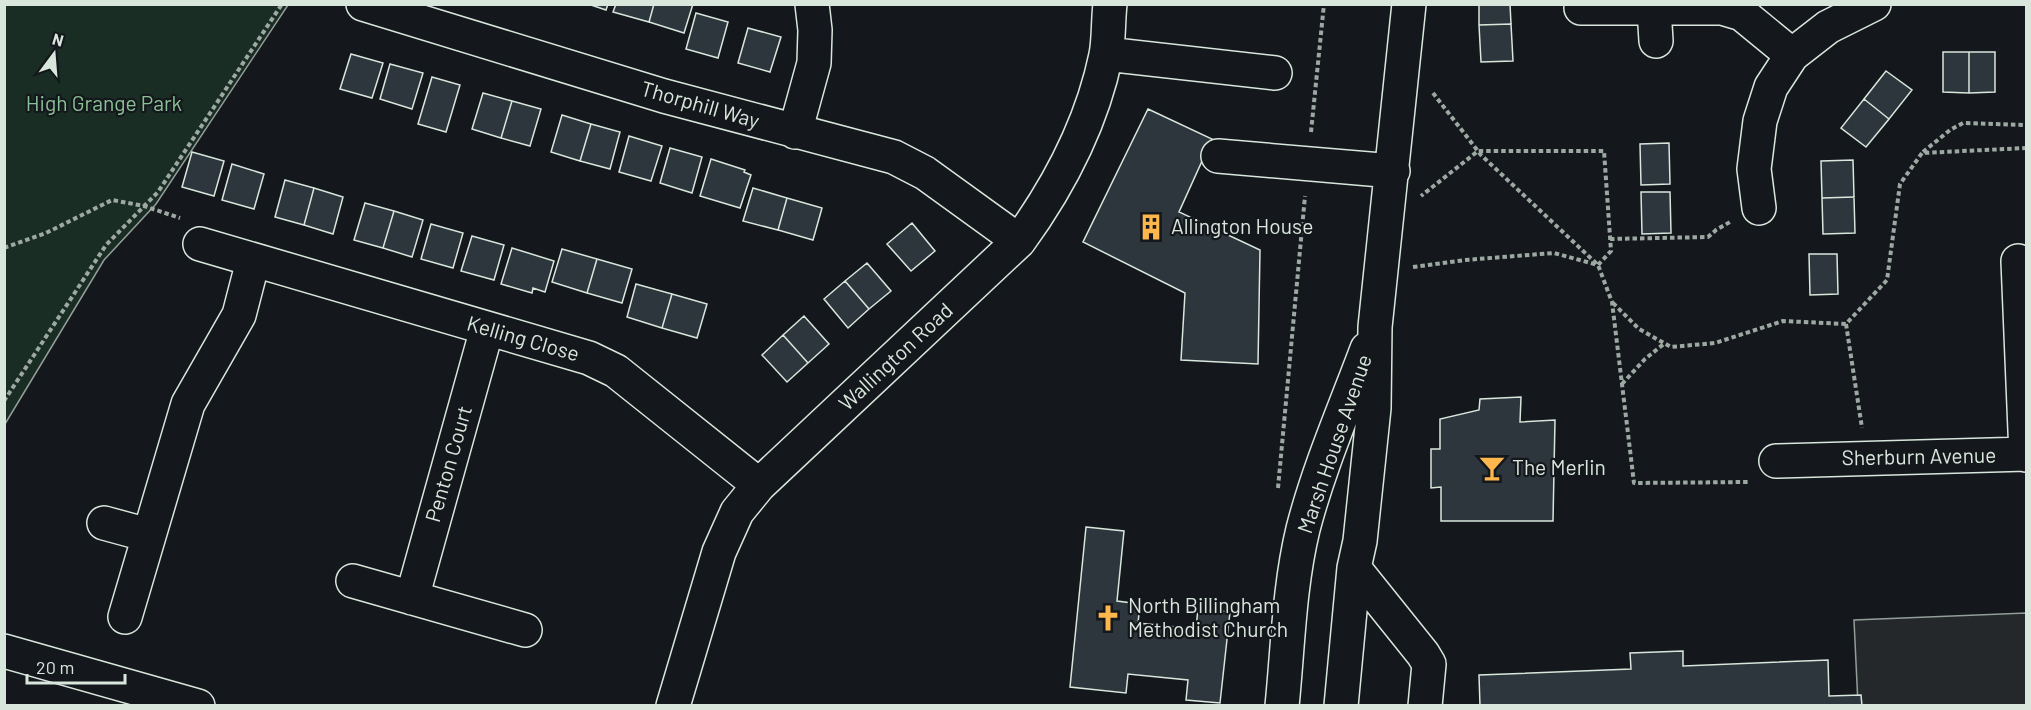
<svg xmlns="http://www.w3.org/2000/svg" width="2031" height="710" viewBox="0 0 2031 710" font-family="Barlow,sans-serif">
  <rect width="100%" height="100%" fill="#14181c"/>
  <path fill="#1a2d24" stroke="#939e99" stroke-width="1.5" d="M5 4 288 5 156 204 104 260 5 424Z"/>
  <path fill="#24282b" stroke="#939e99" stroke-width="1.5" d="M2026 613V705H1858L1854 620Z"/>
  <path fill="#2c363c" stroke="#d8e6dc" stroke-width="1.5" d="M588 4H608L606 10Z
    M616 4H654L649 22 613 12Z
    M654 4H693L684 33 649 22Z
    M1479 4H1510L1511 24 1479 25Z
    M696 13 728 22 718 58 686 49Z
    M1511 24 1513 61 1481 62 1479 25Z
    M748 28 781 37 770 72 738 63Z
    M1943 52H1969V93L1943 92Z
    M1969 52H1995V92L1969 93Z
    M351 54 383 63 372 98 340 89Z
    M390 64 423 73 412 109 380 99Z
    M1886 71 1912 90 1889 119 1864 99Z
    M432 77 460 85 446 132 418 124Z
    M483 93 512 101 501 138 472 129Z
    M1864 99 1889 119 1866 147 1841 128Z
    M512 101 541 109 530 146 501 138Z
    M1148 109 1212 139 1179 212 1260 250 1258 364 1181 360 1185 293 1083 242Z
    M562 115 591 124 580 161 551 152Z
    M591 124 620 132 610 169 580 161Z
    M629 136 662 146 651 181 619 172Z
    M1669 143 1670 184 1641 185 1640 144Z
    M670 148 702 157 692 193 660 183Z
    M192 152 224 161 214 196 182 187Z
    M711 159 745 170 744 172 751 175 740 208 700 196Z
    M1853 160 1854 197 1822 198 1821 161Z
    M232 164 264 174 254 209 222 200Z
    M285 180 314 188 304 225 275 217Z
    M314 188 343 197 333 234 304 225Z
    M753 188 787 198 778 230 743 221Z
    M1641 192H1670L1671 233 1642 234Z
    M1854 197 1855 233 1823 234 1822 198Z
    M787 198 822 208 813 240 778 230Z
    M365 203 394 211 383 248 354 240Z
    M394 211 423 220 412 257 383 248Z
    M912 223 935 251 911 271 887 244Z
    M431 224 463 233 453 268 421 259Z
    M472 236 504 245 494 280 461 271Z
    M512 248 554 261 545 292 533 288 532 293 501 284Z
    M562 249 597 259 587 293 552 282Z
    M1809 254H1837L1838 294 1810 295Z
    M597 259 632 269 622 303 587 293Z
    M867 263 891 291 869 309 845 281Z
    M845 281 869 309 848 328 824 299Z
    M636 284 672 294 662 328 627 317Z
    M672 294 707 304 697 338 662 328Z
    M804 316 829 344 808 363 783 335Z
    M783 335 808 363 787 382 762 355Z
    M1521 397 1520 422 1555 420 1553 521H1441V487L1431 488V449H1440V419L1479 410 1480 399Z
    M1086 527 1124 531 1117 601 1140 604 1138 623 1196 629 1198 608 1230 612 1220 703 1186 700 1188 680 1128 674 1126 693 1070 687Z
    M1683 651V666L1828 660 1829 696 1861 695 1862 706H1480L1479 675 1631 669 1630 653Z"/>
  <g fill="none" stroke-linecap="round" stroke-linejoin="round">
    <g stroke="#d8e6dc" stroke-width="36">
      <path id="minor" d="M363 4 664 96 894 157 925 173 1019 241
        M1581 8H1722L1742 14 1792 55
        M1654 9 1656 41
        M1106 54 1275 73
        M795 132 814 63 815 30 812 4
        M1218 156 1393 171
        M1759 208 1754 169 1760 121 1771 87 1792 55 1828 27 1874 4
        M200 244 589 358 616 371 759 485
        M2018 261 2026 455
        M1776 461 2026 454
        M104 523 148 535
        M1354 568 1423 654 1429 664 1425 706
        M353 581 525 630
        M412 598 487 329
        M125 617 188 404 239 315 253 261
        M4 651 198 706
        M673 706 719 552 737 512 759 485 1019 241C1059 186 1092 123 1106 55 1109 39 1108 21 1110 4
        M1282 706C1288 647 1289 587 1303 529 1319 467 1345 408 1367 349
        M1341 706 1354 568 1360 541 1374 408 1375 327 1409 4"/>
    </g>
    <path stroke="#9da8a2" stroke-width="4" stroke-dasharray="4.5 3" stroke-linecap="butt" d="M1433 93 1481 155 1598 265 1612 302 1634 483 1750 482
      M1311 132 1324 4
      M1923 152 1950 130 1963 123 2026 125
      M1610 239 1708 237 1716 230 1730 222
      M4 248 46 233 112 200 144 206 180 218
      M1413 267 1465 260 1554 253 1598 265 1611 251 1604 151H1478L1421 196
      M1613 303 1639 329 1671 347 1715 343 1783 321 1846 324 1887 280 1900 184 1922 153 2026 148
      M1846 324 1862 428
      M1622 384 1645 359 1665 343
      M4 401 106 245 158 192 282 4
      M1278 488 1305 196"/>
    <use href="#minor" stroke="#14181c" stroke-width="33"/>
  </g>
  <defs>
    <g id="building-bare" transform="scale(2.07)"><path d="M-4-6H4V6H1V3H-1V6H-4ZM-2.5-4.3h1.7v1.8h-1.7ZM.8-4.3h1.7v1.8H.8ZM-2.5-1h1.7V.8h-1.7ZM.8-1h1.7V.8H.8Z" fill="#ffb74d" stroke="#14181c" stroke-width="2.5" paint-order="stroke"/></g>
    <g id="bar-bare" transform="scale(2.07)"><path d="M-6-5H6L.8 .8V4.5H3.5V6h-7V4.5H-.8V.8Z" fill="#ffb74d" stroke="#14181c" stroke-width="2.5" paint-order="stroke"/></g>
    <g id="church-bare" transform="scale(2.07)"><path d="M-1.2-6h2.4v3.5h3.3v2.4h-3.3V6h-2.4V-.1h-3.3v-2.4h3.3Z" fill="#ffb74d" stroke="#14181c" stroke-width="2.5" paint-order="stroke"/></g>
  </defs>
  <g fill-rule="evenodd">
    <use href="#building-bare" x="1151" y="227"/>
    <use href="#bar-bare" x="1492" y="468"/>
    <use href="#church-bare" x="1108" y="618"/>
  </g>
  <g text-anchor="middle" stroke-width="4.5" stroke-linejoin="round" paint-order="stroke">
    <g font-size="21" fill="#8ac095" stroke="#14181c">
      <text x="104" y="111">High Grange Park</text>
    </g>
    <g font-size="21" fill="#d8e6dc" stroke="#14181c">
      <text transform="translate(700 105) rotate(16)" y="7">Thorphill Way</text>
      <text transform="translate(523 339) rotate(16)" y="7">Kelling Close</text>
      <text transform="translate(896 357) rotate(-43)" y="7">Wallington Road</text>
      <text transform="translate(1335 444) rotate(-71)" y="7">Marsh House Avenue</text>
      <text transform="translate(1919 457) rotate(-1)" y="7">Sherburn Avenue</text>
      <text transform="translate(449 464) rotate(-74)" y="7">Penton Court</text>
    </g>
    <g font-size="21" fill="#d8e6dc" stroke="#14181c" text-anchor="start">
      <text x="1171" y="234">Allington House</text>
      <text x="1512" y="475">The Merlin</text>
      <text x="1128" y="613">North Billingham<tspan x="1128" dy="24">Methodist Church</tspan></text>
    </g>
  </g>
  <rect width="2031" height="710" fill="none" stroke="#d8e6dc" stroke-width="12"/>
  <g transform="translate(54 54) rotate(16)" stroke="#14181c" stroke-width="4.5" paint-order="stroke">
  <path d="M0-4.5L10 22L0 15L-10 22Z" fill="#d8e6dc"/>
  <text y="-9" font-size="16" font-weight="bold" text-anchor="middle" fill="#d8e6dc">N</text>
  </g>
  <path d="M27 674v9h98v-9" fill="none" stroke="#d8e6dc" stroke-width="3"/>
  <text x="36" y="674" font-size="18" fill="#d8e6dc" stroke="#14181c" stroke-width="4.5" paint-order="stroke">20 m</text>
</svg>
